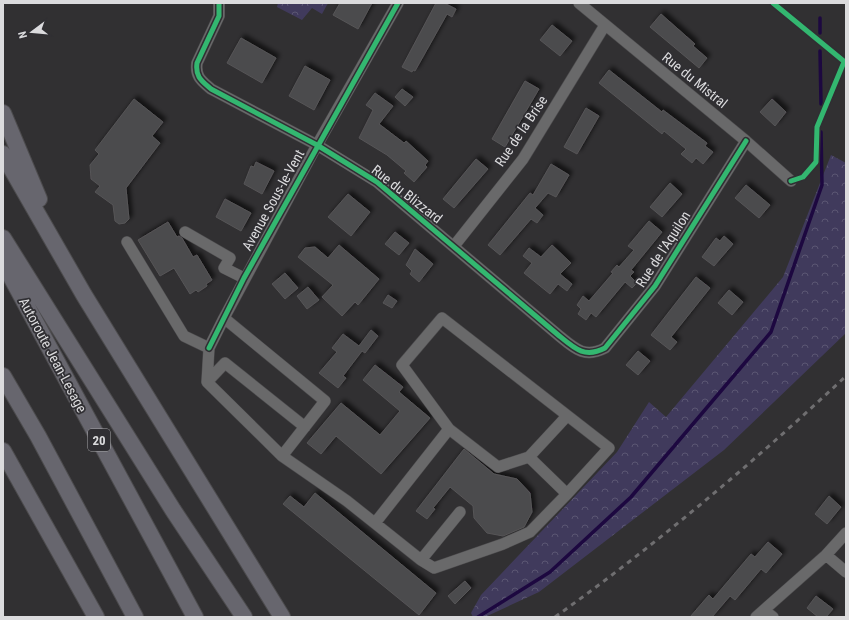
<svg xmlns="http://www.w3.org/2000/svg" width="849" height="620" viewBox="0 0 849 620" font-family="'Roboto Condensed',sans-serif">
  <defs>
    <pattern id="forest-crowns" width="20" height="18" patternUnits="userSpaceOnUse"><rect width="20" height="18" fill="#403a5c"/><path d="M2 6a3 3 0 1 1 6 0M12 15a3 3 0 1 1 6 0" fill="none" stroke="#5b5673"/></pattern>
    <filter id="shadow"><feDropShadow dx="3.5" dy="-3.5" stdDeviation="2" flood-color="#0009"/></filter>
  </defs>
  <rect width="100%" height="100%" fill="#313032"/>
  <path fill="url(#forest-crowns)" d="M278 3H328L322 14 312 8 302 20 277 7Z
    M831 155 846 163V333L724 450 539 592 485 617H473L471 613 481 595 617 452 649 402 666 417 783 277Z"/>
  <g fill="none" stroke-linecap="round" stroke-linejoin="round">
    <path stroke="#1d0840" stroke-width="3.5" d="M820 18V33
      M820 51 821 104
      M478 617 550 572 631 497 771 332 822 185 821 132"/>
  </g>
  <path fill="#4c4b4d" stroke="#565557" filter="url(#shadow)" d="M340 3H372L358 29 333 15Z
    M436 3H444L456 9 452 17 447 14 415 71 413 70 412 72 402 67Z
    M661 14 695 44 693 46 707 58 699 68 650 27Z
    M552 25 572 41 560 56 540 40Z
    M241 38 276 58 262 83 227 63Z
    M305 66 330 80 314 110 289 96Z
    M609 70 662 112 663 110 707 143 705 146 713 152 703 164 696 158 692 163 681 154 686 149 664 131 662 134 599 83Z
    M525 81 539 89 505 147 492 139Z
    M402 89 413 97 405 106 395 97Z
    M375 93 393 106 379 124 404 143 406 141 428 161 425 165 427 167 414 182 404 173 406 171 387 155 359 138 373 110 366 105Z
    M134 99 163 122 152 136 160 143 126 188 129 219 125 223 119 224 115 221 113 205 95 192 100 186 91 179 90 165 99 154 95 150Z
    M772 99 786 112 775 126 760 112Z
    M586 108 599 116 577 154 564 147Z
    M476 159 488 169 454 208 443 199Z
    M256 162 274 171 262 194 244 184 251 166 254 167Z
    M551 164 569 175 556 197 548 193 535 208 543 215 537 223 531 219 500 255 488 245 530 193 533 195Z
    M670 183 682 194 662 217 650 207Z
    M746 185 770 205 759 218 735 198Z
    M348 194 370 212 351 236 328 217Z
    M225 199 251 213 241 231 216 217Z
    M649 221 662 232 631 270 634 272 630 276 637 283 632 288 625 282 596 317 591 313 586 320 578 314 581 309 577 305 583 296 589 301 613 273 611 272 617 265 619 267 634 250 628 246Z
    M168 222 177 237 179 236 182 238 193 257 197 255 212 280 206 284 207 286 198 292 196 290 190 294 174 268 160 276 138 240Z
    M395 232 409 243 399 255 385 244Z
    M724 236 733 244 714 266 702 257 716 238 720 241Z
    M339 245 379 279 358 305 355 302 342 316 322 297 333 285 298 257 305 248 315 247 328 258Z
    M552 245 571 263 560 274 572 284 567 291 558 284 550 294 524 273 532 263 523 256 529 248 541 257Z
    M415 249 433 264 419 282 410 274 412 271 406 265Z
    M285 273 298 288 285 299 272 284Z
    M696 277 710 288 671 337 677 342 670 350 651 335Z
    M308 287 319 300 307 309 297 296Z
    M729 290 743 302 732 315 718 303Z
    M388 295 397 301 392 308 383 303Z
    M371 330 378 336 365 353 362 351 343 376 346 378 338 388 319 373 337 352 332 348 343 334 359 346Z
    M638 351 650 361 638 375 626 365Z
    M375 365 403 387 399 392 430 418 381 474 336 436 321 454 307 443 341 403 380 435 400 411 363 380Z
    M464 449 494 474 517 479 530 493 532 512 524 527 503 536 487 533 474 518 473 506 450 487 433 508 435 509 427 519 416 511Z
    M315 493 436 593 419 615 283 504 290 496 304 507Z
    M829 496 841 507 827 524 815 514Z
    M768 542 782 554 766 573 761 569 735 600 730 596 712 617H690L709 595 713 599 751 554 755 557Z
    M465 581 471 588 455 604 448 596Z
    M816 596 833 609 826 617H818L807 608Z"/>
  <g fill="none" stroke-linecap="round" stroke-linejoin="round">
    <g stroke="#4c4b4d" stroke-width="12">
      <path id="minor" d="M219 3V16L197 63C195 77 202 81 211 89L317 145 377 182 557 334C574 348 584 359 605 348L655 286 746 141
        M398 3 317 145 224 318 209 348 207 382 282 456 347 501 421 560 460 512
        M579 3 746 141 791 181
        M185 232 230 258 224 268 244 278
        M127 242 184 336 209 348
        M454 246 523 159 605 25
        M224 318 325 401 282 456
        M207 382 225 363 305 427
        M449 429 498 467 529 457 567 416
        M375 523 449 429 402 365 442 318 609 448 567 494
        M826 555 846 572
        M421 560 434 568 503 544 530 532 567 494 529 457
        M764 610 773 617
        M756 617 826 555 846 533"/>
    </g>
    <g stroke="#4c4b4d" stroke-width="18">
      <path id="highway" d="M3 113 39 199
        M3 154 84 295 282 617
        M3 238 173 510 244 617
        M3 262 195 617
        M3 376 38 436 135 617
        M3 451 96 617"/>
    </g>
    <use href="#minor" stroke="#69696a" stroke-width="11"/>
    <use href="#highway" stroke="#67666e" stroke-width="16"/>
    <path stroke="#6f6e70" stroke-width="3" stroke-dasharray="5 5" stroke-linecap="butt" d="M555 617C657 544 754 462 846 376"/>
    <g stroke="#302f33" stroke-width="8">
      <path id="cycleway" d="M219 3V16L197 63C195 77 202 81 211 89L317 145 377 182 557 334C574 348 584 359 605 348L655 286 746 141
        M773 3 846 63
        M791 181 803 177 816 162 817 127 844 62
        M209 348 244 278 398 3"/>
    </g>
    <use href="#cycleway" stroke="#33b770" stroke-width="5"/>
  </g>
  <g text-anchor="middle" stroke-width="3.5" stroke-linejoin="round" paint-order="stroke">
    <rect fill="#302f33" stroke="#a8a7aa" stroke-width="1" x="88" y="429" width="22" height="22" rx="3"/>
    <g font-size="13" font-weight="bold" fill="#dbdbdd">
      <text x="99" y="445">20</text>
    </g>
    <g font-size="14" fill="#dbdbdd" stroke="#302f33">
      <text transform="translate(695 80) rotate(39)" y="5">Rue du Mistral</text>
      <text transform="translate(521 131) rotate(-56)" y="5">Rue de la Brise</text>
      <text transform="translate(407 194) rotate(38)" y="5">Rue du Blizzard</text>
      <text transform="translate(273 200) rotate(-61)" y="5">Avenue Sous-le-Vent</text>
      <text transform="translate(663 249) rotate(-57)" y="5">Rue de l'Aquilon</text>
      <text transform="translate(53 355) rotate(62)" y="5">Autoroute Jean-Lesage</text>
    </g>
  </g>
  <rect width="849" height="620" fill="none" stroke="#dbdbdd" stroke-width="8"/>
  <g transform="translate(32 32) rotate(254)" stroke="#302f33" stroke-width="3" paint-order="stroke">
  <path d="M0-3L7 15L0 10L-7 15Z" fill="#dbdbdd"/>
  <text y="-6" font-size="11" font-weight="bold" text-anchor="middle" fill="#dbdbdd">N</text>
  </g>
</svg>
